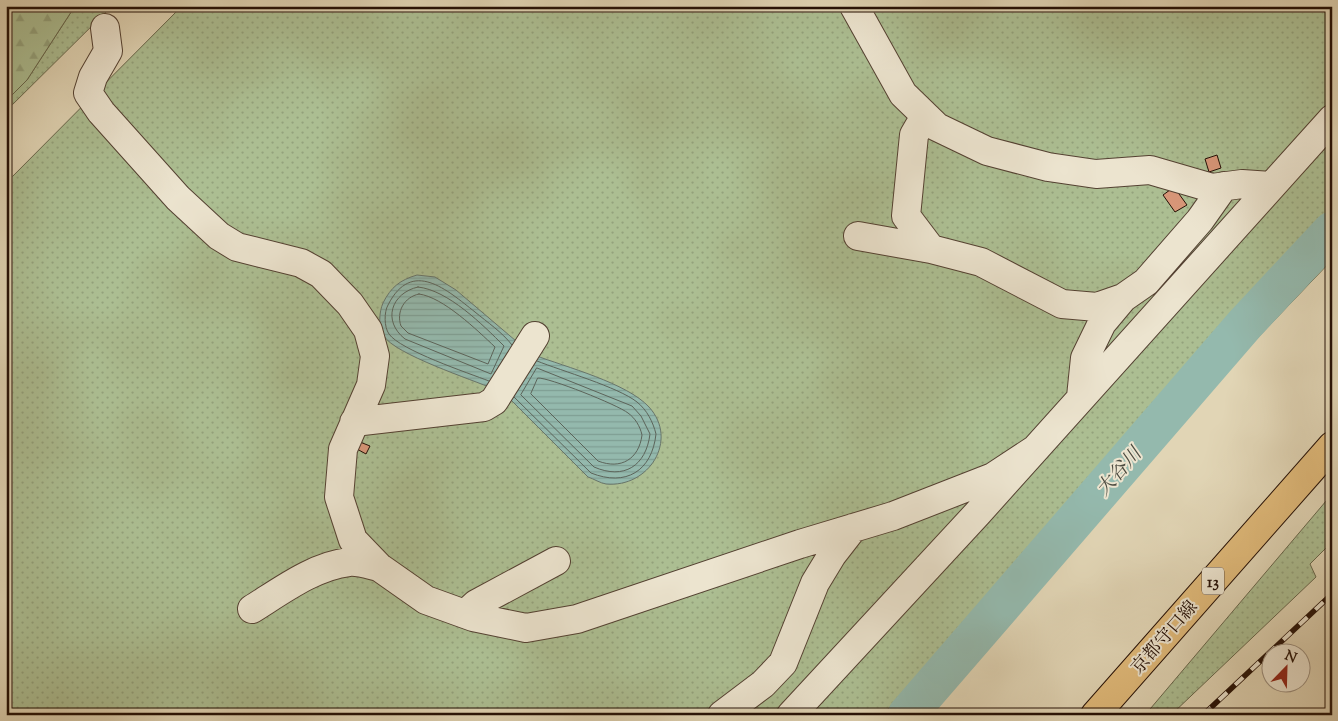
<svg xmlns="http://www.w3.org/2000/svg" width="1338" height="721" viewBox="0 0 1338 721" font-family="'Sorts Mill Goudy','Noto Serif JP',serif">
  <defs>
    <pattern id="grass-dots" width="8" height="8" patternUnits="userSpaceOnUse" patternTransform="scale(1.25)"><rect width="8" height="8" fill="#acbe92"/><path d="M2 2h.1M6 6h.1" fill="none" stroke="#94a27c" stroke-width="1.8" stroke-linecap="round"/></pattern>
    <pattern id="forest-firs" width="22" height="20" patternUnits="userSpaceOnUse" patternTransform="scale(1.25)"><rect width="22" height="20" fill="#acbe92"/><path d="M5 1l3.5 6h-7zM16 11l3.5 6h-7z" fill="#94a27c"/></pattern>
    <pattern id="water-rules" width="6" height="5" patternUnits="userSpaceOnUse" patternTransform="scale(1.25)"><rect width="6" height="5" fill="#94b9ad"/><path d="M0 2.5h6" fill="none" stroke="#7f9e93"/></pattern>
  </defs>
  <rect width="100%" height="100%" fill="#e1d5b5"/>
  <filter id="stains"><feTurbulence type="fractalNoise" baseFrequency=".004" numOctaves="4"/><feColorMatrix values="0 0 0 0 .2 0 0 0 0 .09 0 0 0 0 .02 0 0 0 .5 -.17"/></filter>
  <radialGradient id="worn" r=".72"><stop offset=".6" stop-color="#630" stop-opacity="0"/><stop offset="1" stop-color="#630" stop-opacity=".3"/></radialGradient>
  <path fill="url(#grass-dots)" stroke="#68674c" d="M75 6H112L6 111V98L10 97 27 80Z
    M182 6H1332V260L1244 352 1217 331 883 715H6V183Z
    M1332 494V542L1310 564 1316 577 1171 715H1145Z"/>
  <path fill="url(#forest-firs)" stroke="#68674c" d="M6 6H75L27 80 10 97 6 98Z"/>
  <path fill="url(#water-rules)" stroke="#68756a" d="M417 275 435 277 456 290 516 341 494 389C473 380 394 354 384 336 378 328 379 312 383 303 391 287 400 280 417 275Z
    M534 355C566 367 627 383 649 407 679 440 649 488 606 484 600 483 594 479 588 477L507 396Z"/>
  <g fill="none" stroke-linecap="round" stroke-linejoin="round">
    <path stroke="#5c645a" stroke-width="1" d="M418 287C448 290 483 325 504 346L491 374 405 339C382 321 391 293 418 287Z
      M419 294C443 297 477 330 495 347L488 364 408 333 401 326C396 312 404 297 419 294Z
      M537 368 632 406 641 416 650 434C646 466 624 480 594 467L521 395Z
      M538 378C548 377 618 405 628 413 635 418 640 426 642 435 639 459 621 470 598 461L531 394Z
      M489 381C468 373 400 350 389 334 384 327 384 312 388 305 412 258 447 290 475 312 487 322 502 332 512 345
      M514 397 591 473C626 487 652 471 656 434 653 422 647 410 637 402 618 387 562 371 537 361"/>
    <path stroke="#94b9ad" stroke-width="39" d="M907 715 1245 324 1332 231"/>
  </g>
  <path fill="#d79678" stroke="#251006" d="M1217 155 1221 168 1209 172 1205 159Z
    M1174 187 1187 205 1175 212 1163 195Z
    M360 442 370 446 366 454 357 449Z"/>
  <g fill="none" stroke-linecap="round" stroke-linejoin="round">
    <g stroke="#544132" stroke-width="30">
      <path id="minor" d="M854 6 903 94 937 127 987 151 1048 167 1096 174 1150 170 1212 188 1242 184 1271 186
        M105 28 108 51 93 77 88 93 101 112 178 198 219 236 237 247 301 263 321 274 350 304 368 330 375 356 371 385 343 449 339 497 353 540 379 567 426 600 473 617 526 628 577 619 800 544 893 516 993 477 1034 450
        M925 116 914 135 906 216 931 249
        M858 236 931 249 981 262 1062 304 1097 307 1123 298 1146 282 1200 220 1224 186
        M1081 397 1085 358 1102 323 1123 298
        M354 422 484 407 494 401 535 336
        M252 609C281 591 314 566 349 562 358 561 370 565 379 567
        M465 614 476 604 556 561
        M722 715 763 684 783 663 815 583 832 555 853 528
        M791 715 977 514 1332 119"/>
    </g>
    <g stroke="#251006" stroke-width="30">
      <path id="major" d="M1095 715 1332 446"/>
    </g>
    <use href="#minor" stroke="#ece4cf" stroke-width="28"/>
    <use href="#major" stroke="#e0ba7a" stroke-width="28"/>
    <g stroke="#251006" stroke-width="5.5">
      <path id="rail" d="M1203 715 1332 594
        M1331 715 1332 714"/>
    </g>
    <use href="#rail" stroke="#ece4cf" stroke-width="4" stroke-dasharray="11" stroke-linecap="butt"/>
  </g>
  <g text-anchor="middle" stroke-width="4" stroke-linejoin="round" paint-order="stroke">
    <rect fill="#ece4cf" stroke="#615042" stroke-width="1" x="1202" y="567.5" width="22" height="27" rx="4"/>
    <g font-size="16" font-weight="bold" fill="#251006">
      <text x="1213" y="587">13</text>
    </g>
    <g font-size="18" fill="#251006" stroke="#ece4cf">
      <text transform="translate(1164 637) rotate(-49)" y="6">京都守口線</text>
    </g>
    <g font-size="19" font-style="italic" fill="#4c4b40" stroke="#ece4cf">
      <text transform="translate(1118 471) rotate(-49)" y="7">大谷川</text>
    </g>
  </g>
  <rect width="1338" height="721" fill="none" stroke="#e1d5b5" stroke-width="25"/>
  <rect x="8" y="8" width="1323" height="706" fill="none" stroke="#251006" stroke-width="2.5"/>
  <rect x="12" y="12" width="1313" height="696" fill="none" stroke="#251006"/>
  <g transform="translate(1286 668) rotate(23)"><circle r="24" fill="#ece4cf" stroke="#9c8f7f"/>
  <path d="M0-4L9 19L0 12L-9 19Z" fill="#8f2418"/>
  <text y="-8" font-size="14" font-weight="bold" text-anchor="middle" fill="#251006">N</text>
  </g>
  <rect width="100%" height="100%" filter="url(#stains)"/>
  <rect width="100%" height="100%" fill="url(#worn)"/>
</svg>
